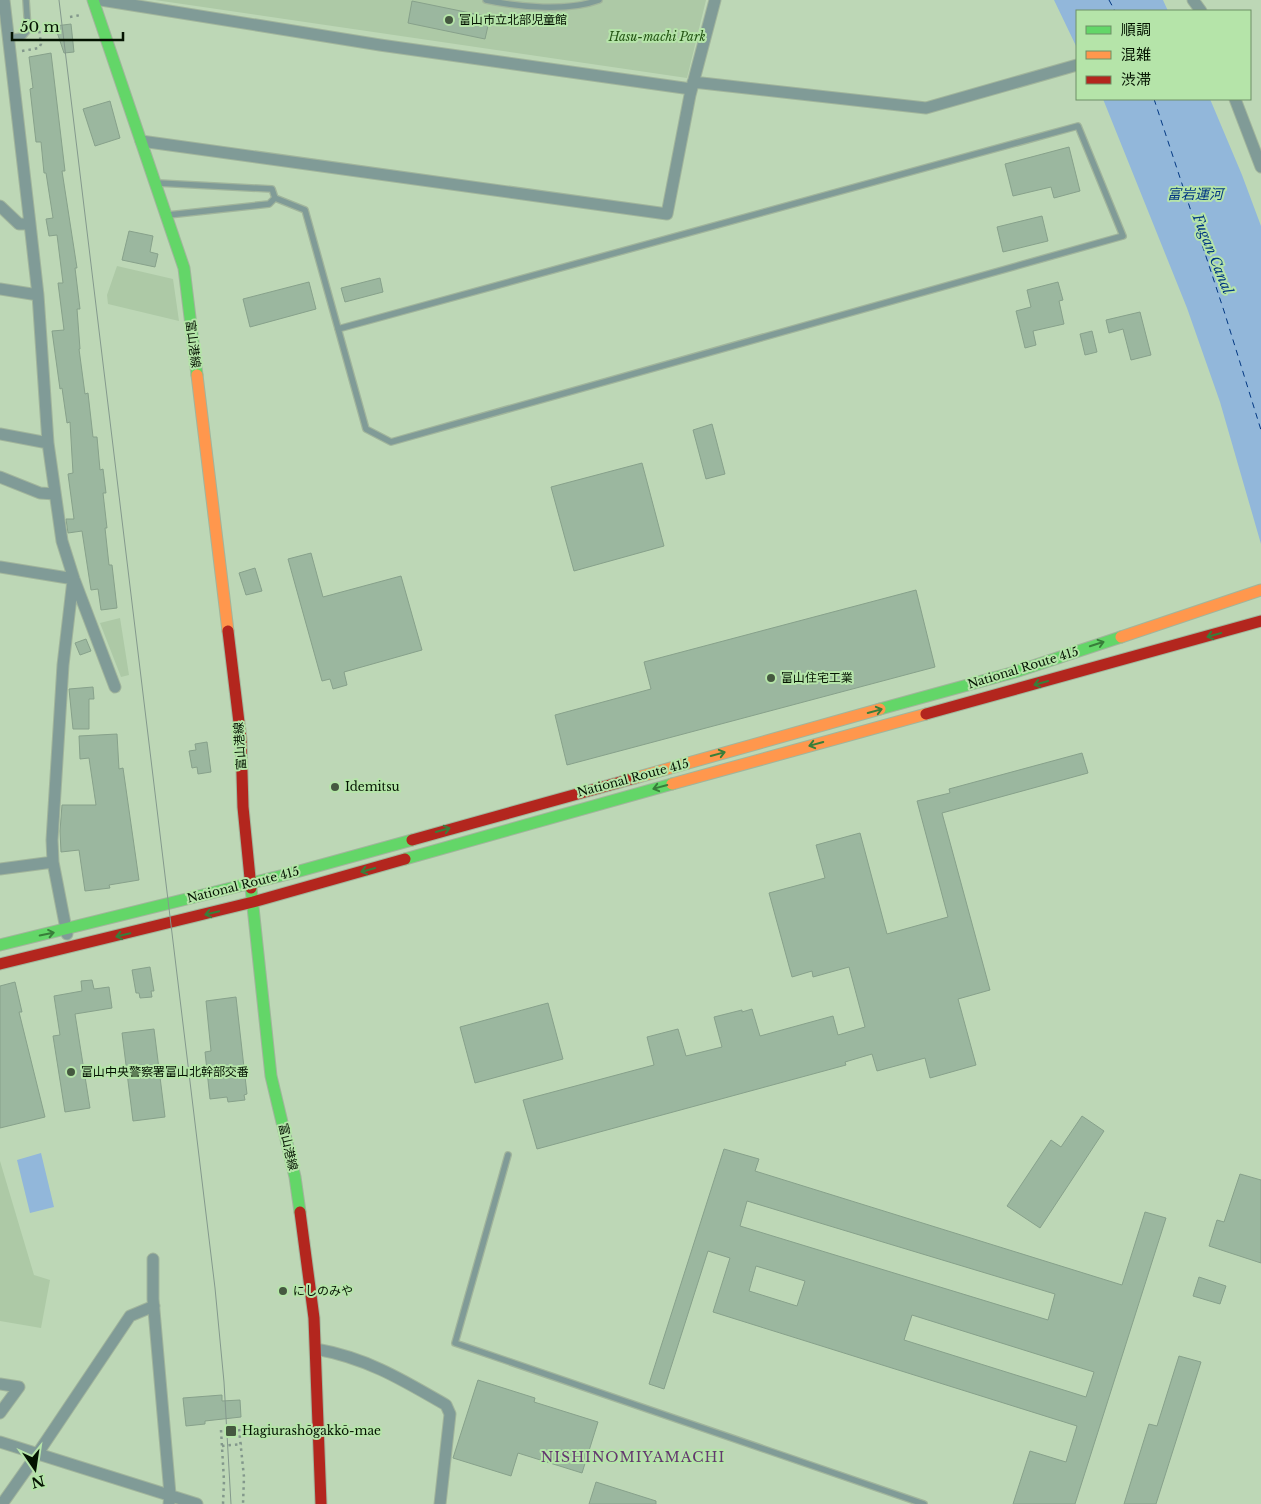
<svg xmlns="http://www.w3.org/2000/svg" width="1261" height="1504" viewBox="0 0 1261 1504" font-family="'Libre Baskerville','Noto Sans JP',serif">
  <rect width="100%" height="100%" fill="#bdd7b6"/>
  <path fill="#adc9a6" d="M155 0H706L687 78Z
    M117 266 173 279 179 321 108 304 107 295Z
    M120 618 129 675 121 677 100 623Z
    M0 1161 34 1275 50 1280 41 1328 0 1321Z"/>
  <path fill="#92b7da" d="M1054 0H1163L1168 11H1077V48Z
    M1103 99H1210L1242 175 1261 226V544L1220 402 1187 308Z
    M41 1153 54 1207 30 1213 17 1160Z"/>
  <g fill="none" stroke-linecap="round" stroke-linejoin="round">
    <path stroke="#023782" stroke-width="1" stroke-dasharray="6 5" stroke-linecap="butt" d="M1109 0 1115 11
      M1154 99 1224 311 1261 430"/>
  </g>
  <path fill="#9bb79f" stroke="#87a18b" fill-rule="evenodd" d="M412 1 490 17 485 39 408 23Z
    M71 24 74 52 64 53 55 26Z
    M51 53 65 171H62L77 268H75L80 309H77L80 349H79L85 394 88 393 93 437H97L100 470 103 469 106 493H103L107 528H105L109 565H112L117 608 101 610 98 589 91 590 82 531 68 533 66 519H74L68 474 73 473 70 422 67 423 62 388 60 389 52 331 64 330 58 283H63L57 235 49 236 46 219 53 218 46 173H44L41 142H36L30 89 33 88 29 57Z
    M110 101 120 138 95 146 83 109Z
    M1069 147 1080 191 1054 198 1051 187 1013 196 1005 164Z
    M1042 216 1048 241 1003 252 997 227Z
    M129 231 153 236 150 252 158 254 155 267 122 260Z
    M380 278 383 292 345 302 341 288Z
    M309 282 316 309 250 327 243 299Z
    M1058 282 1063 300 1059 301 1064 324 1033 331 1036 345 1025 348 1016 311 1031 307 1027 290Z
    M1140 312 1151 355 1131 360 1123 329 1109 333 1106 320Z
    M1092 331 1097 352 1085 355 1080 334Z
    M712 424 725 474 706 479 693 430Z
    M642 463 664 546 574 571 551 487Z
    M311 553 323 597 401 576 422 650 344 672 347 685 333 689 330 679 322 681 288 559Z
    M255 568 262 591 246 595 239 573Z
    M916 590 935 667 567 765 555 715 651 689 644 662Z
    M86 639 91 651 80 655 75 643Z
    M93 687 94 699H89V729H73L69 689Z
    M117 734 119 769 123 768 139 880 109 885 110 888 85 891 79 850 61 852 60 831 62 805H96L89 758 80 759 79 736Z
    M207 742 211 772 198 774 197 767 192 768 189 751 196 750 195 744Z
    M1082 753 1088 773 942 813 990 990 958 999 976 1065 930 1078 925 1058 877 1071 872 1054 845 1062 846 1065 537 1149 523 1100 654 1065 647 1037 678 1029 686 1056 722 1047 714 1017 742 1010V1012L752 1009 760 1036 833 1016 838 1035 865 1027 849 967 813 977 812 971 792 977 769 893 825 878 816 845 860 833 887 934 948 917 917 801 950 793 949 789Z
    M150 967 154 991H151L152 997 140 998 139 993H136L132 970Z
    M92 980 94 989 109 987 112 1008 75 1014 90 1108 65 1112 53 1036 60 1035 54 996 82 991 81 981Z
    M15 982 22 1012H19L45 1117 0 1128V986Z
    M236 997 247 1094 244 1095 245 1100 228 1102 227 1097 210 1099 205 1052 211 1051 206 1001Z
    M548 1003 563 1059 475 1083 460 1027Z
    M154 1029 165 1117 133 1121 122 1033Z
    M1082 1116 1104 1131 1040 1228 1007 1206 1051 1140 1061 1147Z
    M724 1149 759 1159 755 1171 1122 1285 1145 1212 1166 1218 1075 1504H1013L1030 1451 1066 1462 1077 1426 713 1312 730 1258 708 1251 664 1389 649 1384ZM747 1201 1055 1294 1048 1320 740 1226ZM756 1266 805 1281 797 1306 749 1291ZM912 1315 1094 1372 1086 1397 904 1340Z
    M1240 1174 1261 1180V1263L1209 1246 1217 1220 1224 1222Z
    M1199 1277 1226 1286 1220 1304 1193 1296Z
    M1179 1356 1201 1362 1156 1504H1124L1149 1424 1157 1426Z
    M478 1380 535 1398 534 1402 598 1422 582 1473 518 1453 511 1476 453 1458Z
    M222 1395V1401L240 1400 241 1417 205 1421V1424L186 1426 183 1398Z
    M596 1482 656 1501V1504H589Z"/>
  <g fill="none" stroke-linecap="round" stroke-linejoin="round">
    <g stroke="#a1b59c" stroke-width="8">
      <path id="lane" d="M486 0C519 7 567 12 599 0
        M9 38 23 36 28 30 26 0
        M158 183 272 189 275 198 269 204 168 215
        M275 198 305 210 366 429 391 442 1123 236 1078 126 338 329
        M508 1155 455 1343 924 1504"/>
    </g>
    <g stroke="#a1b59c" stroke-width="13">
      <path id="street" d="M4 0 30 224
        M101 0 380 45 691 89
        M1193 0 1201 11
        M693 82 926 108 1077 65
        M1235 99 1261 167
        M141 141 667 214 690 95 715 0
        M0 206 19 224H30L38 295 48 443 62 541 74 579 115 687
        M0 289 38 295
        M0 434 48 443
        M0 477 40 493 55 494
        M0 567 74 579
        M0 869 53 862
        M67 934 53 862 52 840 63 665 73 580
        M153 1259V1299L170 1494 169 1504
        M316 1349C367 1358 403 1380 446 1405L450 1414 440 1504
        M0 1384 19 1387 0 1413
        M0 1442 197 1504
        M2 1504 38 1453 130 1316 154 1306"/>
    </g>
    <g stroke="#a1b59c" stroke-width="13">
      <path id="fast" d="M93 0 184 268 197 375
        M880 709 1015 672 1121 637
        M405 859 672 784
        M251 888 271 1076 295 1177 300 1212
        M0 945 296 872 412 840"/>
    </g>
    <g stroke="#a1b59c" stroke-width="13">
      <path id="slow" d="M197 375 228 631
        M1121 637 1261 590
        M635 778 880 709
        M672 784 926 714"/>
    </g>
    <g stroke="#a1b59c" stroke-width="13">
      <path id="jam" d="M228 631 241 739 243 807 251 888
        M926 714 1261 621
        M412 840 635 778
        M0 964 253 902 405 859
        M300 1212 314 1318 321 1504"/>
    </g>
    <path stroke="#83988c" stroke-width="2.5" stroke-dasharray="2.5 4" stroke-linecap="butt" d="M70 17 81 15
      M22 51 39 48 41 44 39 29
      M239 1429 244 1477 243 1504
      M221 1430 224 1481 223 1504
      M222 1446 242 1444"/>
    <use href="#lane" stroke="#809b97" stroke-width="5.5"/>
    <use href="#street" stroke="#809b97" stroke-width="11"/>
    <use href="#fast" stroke="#63d668" stroke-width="11"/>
    <use href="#slow" stroke="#ff974d" stroke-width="11"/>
    <use href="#jam" stroke="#b3261e" stroke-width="11"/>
    <path stroke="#84998d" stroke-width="1" d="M59 0 215 1288 224 1382 231 1504"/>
  </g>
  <defs><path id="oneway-shaft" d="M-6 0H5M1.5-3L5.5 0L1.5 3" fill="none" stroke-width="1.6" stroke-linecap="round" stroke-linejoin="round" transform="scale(1.25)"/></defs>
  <g stroke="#387e3a">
    <use href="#oneway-shaft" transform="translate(1214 635) rotate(164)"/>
    <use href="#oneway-shaft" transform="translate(1097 644) rotate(-18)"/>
    <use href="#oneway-shaft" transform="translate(1041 683) rotate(164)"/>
    <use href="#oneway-shaft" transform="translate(875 711) rotate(-15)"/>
    <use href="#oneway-shaft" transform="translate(816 744) rotate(165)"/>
    <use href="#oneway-shaft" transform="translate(718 754) rotate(-15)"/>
    <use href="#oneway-shaft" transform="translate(660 787) rotate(165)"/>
    <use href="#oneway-shaft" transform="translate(443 830) rotate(-16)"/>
    <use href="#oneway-shaft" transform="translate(368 870) rotate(164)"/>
    <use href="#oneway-shaft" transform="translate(212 913) rotate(166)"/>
    <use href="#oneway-shaft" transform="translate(47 934) rotate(-12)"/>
    <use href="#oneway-shaft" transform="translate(123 935) rotate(167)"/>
  </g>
  <g fill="#455840" stroke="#b5e4a9" stroke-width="2">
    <circle cx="449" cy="20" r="5"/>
    <circle cx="771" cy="678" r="5"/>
    <circle cx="335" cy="787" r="5"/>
    <circle cx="71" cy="1072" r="5"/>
    <circle cx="283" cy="1291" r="5"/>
    <rect x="225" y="1425" width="12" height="12" rx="2.5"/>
  </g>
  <g text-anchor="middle" stroke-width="4" stroke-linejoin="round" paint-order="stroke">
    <g font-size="12" fill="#041301" stroke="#b5e4a9" text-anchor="start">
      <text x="459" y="24">富山市立北部児童館</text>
      <text x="781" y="682">富山住宅工業</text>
      <text x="345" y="791">Idemitsu</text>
      <text x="81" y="1076">富山中央警察署富山北幹部交番</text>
      <text x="293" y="1295">にしのみや</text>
      <text x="242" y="1435">Hagiurashōgakkō-mae</text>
    </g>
    <g font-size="12" font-style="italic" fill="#255615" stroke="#b5e4a9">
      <text x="657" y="41">Hasu-machi Park</text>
    </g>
    <g font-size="12" fill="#041301" stroke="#b5e4a9">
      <text transform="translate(193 344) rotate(83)" y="4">富山港線</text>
      <text transform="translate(1023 668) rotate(-17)" y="4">National Route 415</text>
      <text transform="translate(240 746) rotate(-94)" y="4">富山港線</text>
      <text transform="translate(633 778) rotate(-15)" y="4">National Route 415</text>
      <text transform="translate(243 885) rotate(-14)" y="4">National Route 415</text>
      <text transform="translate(288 1147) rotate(77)" y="4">富山港線</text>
    </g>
    <g font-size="14" font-style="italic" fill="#023782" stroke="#b5e4a9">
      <text x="1195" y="199">富岩運河</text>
      <text transform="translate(1213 254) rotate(68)" y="5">Fugan Canal</text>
    </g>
    <g font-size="14" letter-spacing="1" fill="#63386e" stroke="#b5e4a9">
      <text x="633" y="1462">NISHINOMIYAMACHI</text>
    </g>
  </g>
  <rect x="1076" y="10" width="175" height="90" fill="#b5e4a9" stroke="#6e9066"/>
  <rect x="1086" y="26" width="25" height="8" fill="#63d668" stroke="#6e9066"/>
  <text x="1121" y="35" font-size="15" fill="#041301">順調</text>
  <rect x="1086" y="51" width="25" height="8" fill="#ff974d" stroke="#6e9066"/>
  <text x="1121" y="60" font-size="15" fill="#041301">混雑</text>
  <rect x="1086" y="76" width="25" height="8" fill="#b3261e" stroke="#6e9066"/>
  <text x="1121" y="85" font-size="15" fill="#041301">渋滞</text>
  <g transform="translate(35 1469) rotate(167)" stroke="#b5e4a9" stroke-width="4" paint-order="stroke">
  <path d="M0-4L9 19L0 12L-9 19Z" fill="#041301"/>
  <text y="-8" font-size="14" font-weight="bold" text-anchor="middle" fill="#041301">N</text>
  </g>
  <path d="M12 32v8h111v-8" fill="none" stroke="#041301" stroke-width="2.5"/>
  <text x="20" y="32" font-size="15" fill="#041301" stroke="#b5e4a9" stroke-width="4" paint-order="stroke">50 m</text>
</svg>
